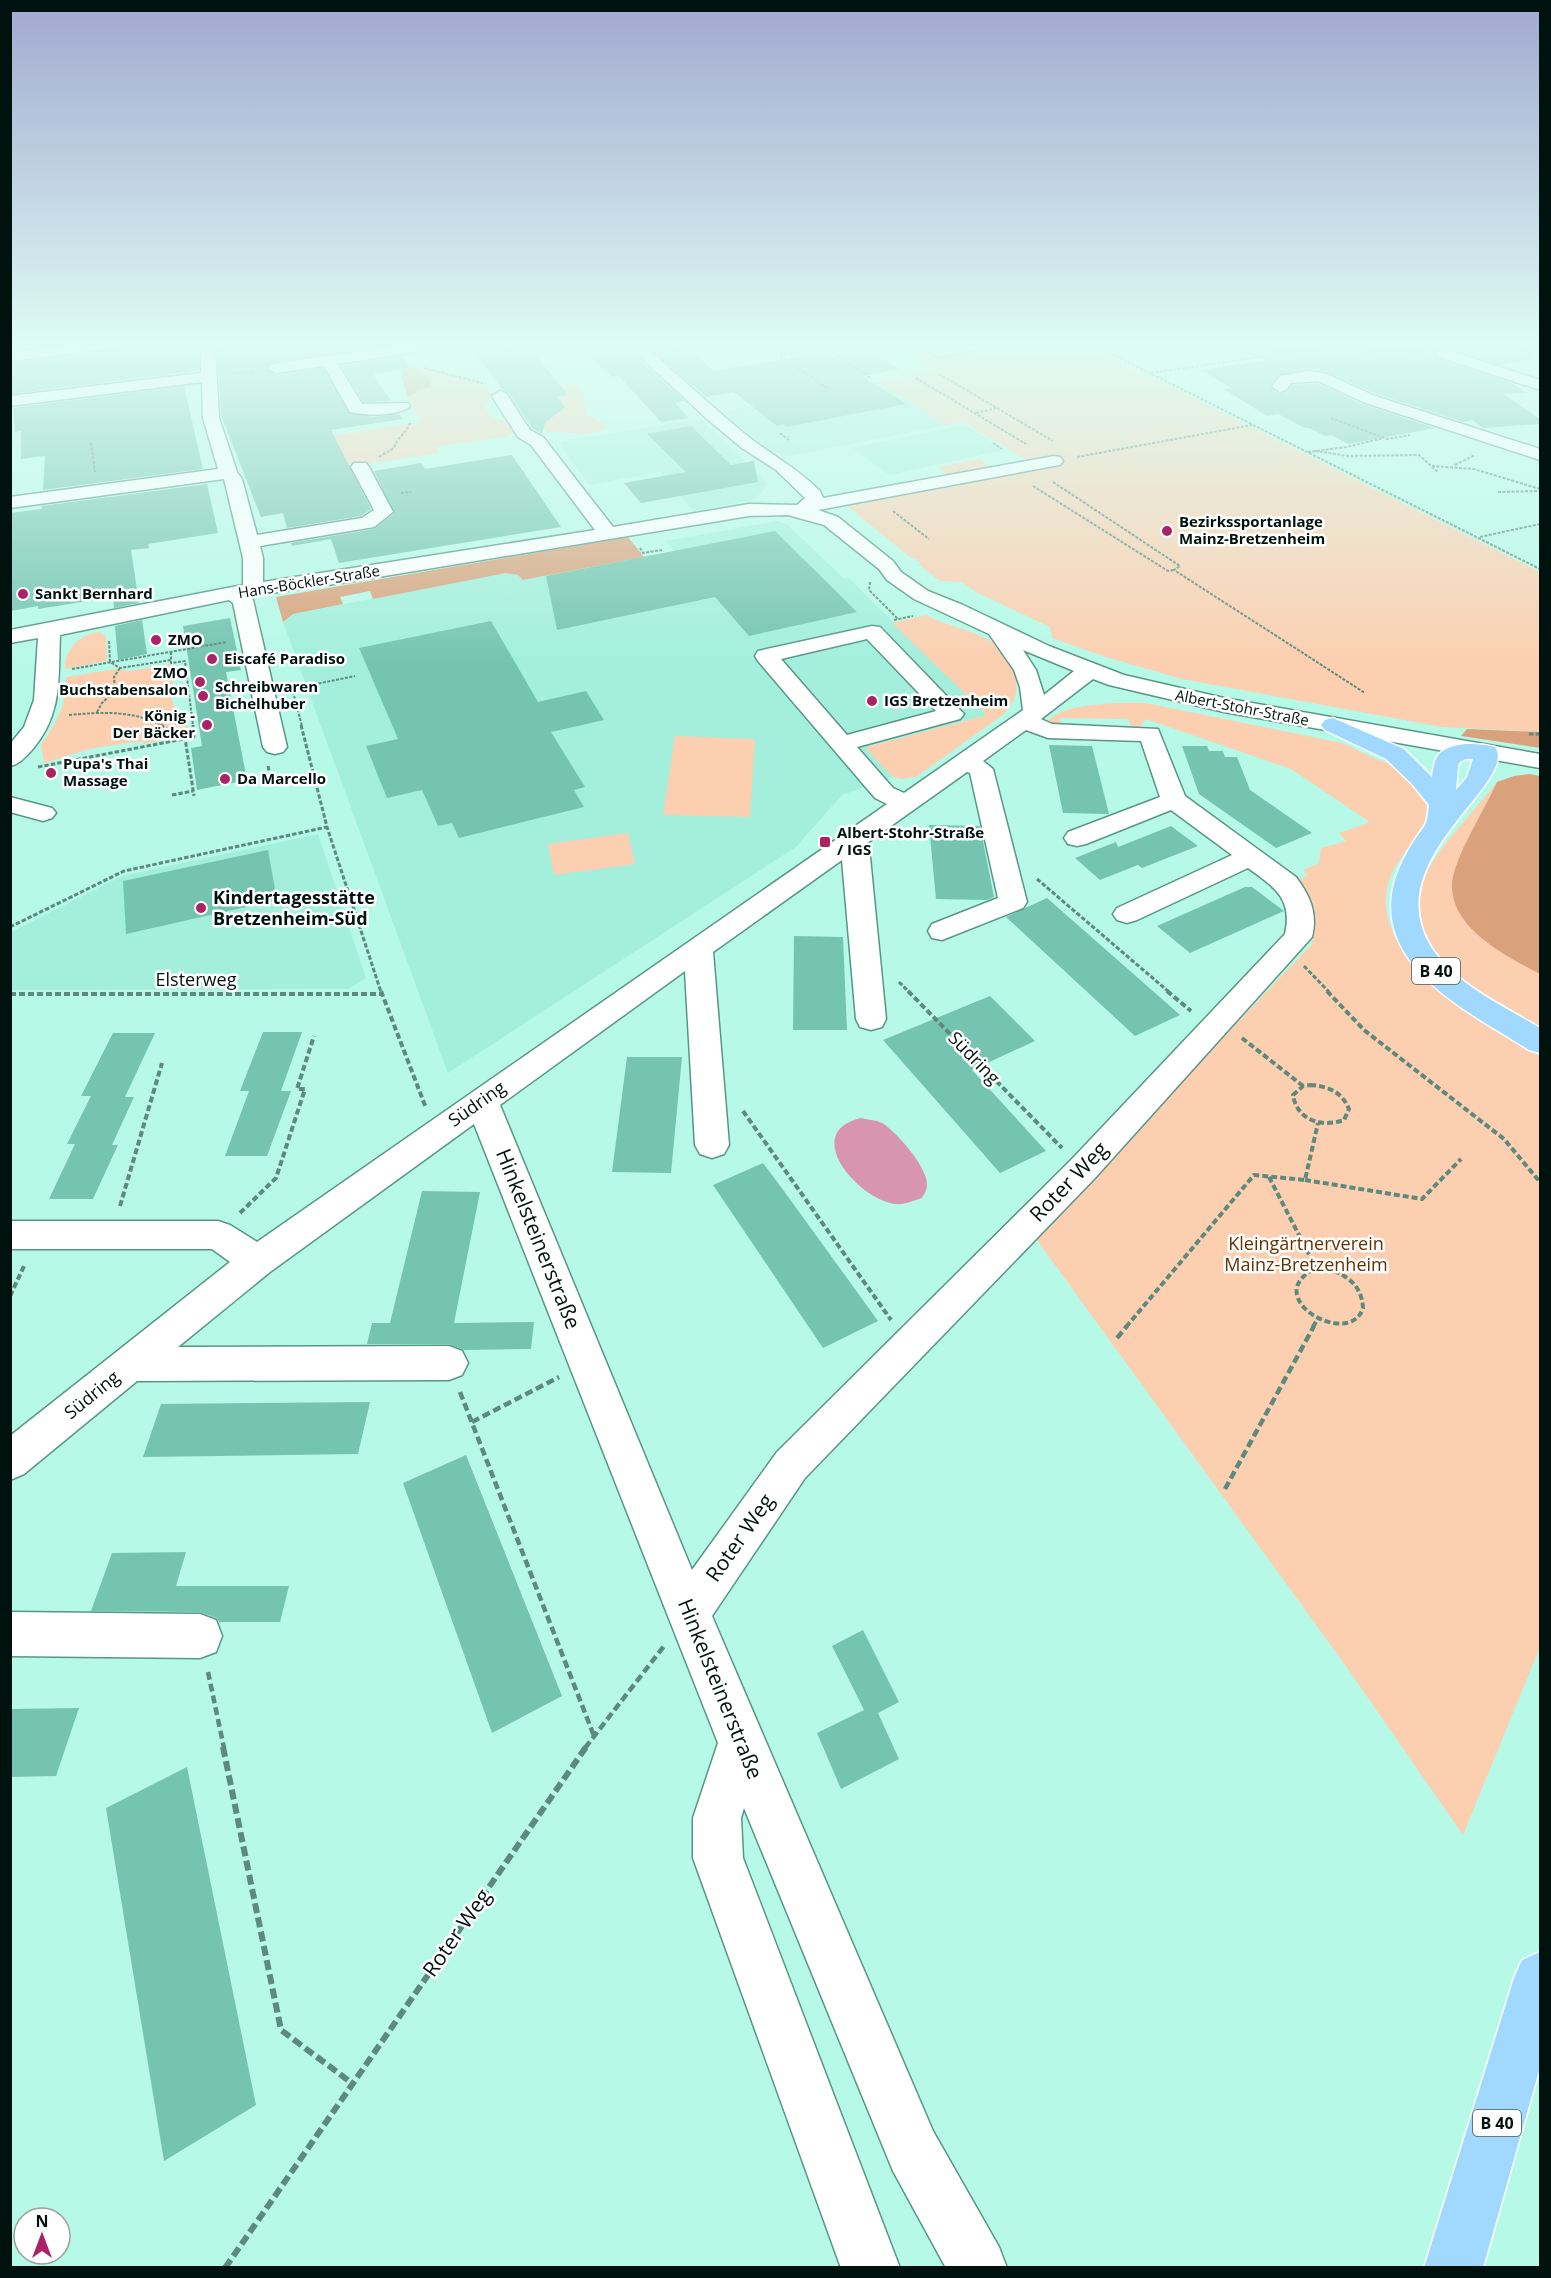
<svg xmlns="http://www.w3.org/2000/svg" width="1551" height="2278" viewBox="0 0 1551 2278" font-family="'Open Sans',sans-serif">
  <rect width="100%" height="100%" fill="#b7f9e7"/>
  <path fill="#a3efdb" d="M879 382 946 425 785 457 767 447 722 412Z
    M701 419 765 480 767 485 759 495 752 500 693 511 660 472 589 485 558 442Z
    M965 425 1004 450 889 475 853 448Z
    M777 521 787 524 843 578 848 577 987 715 869 746 867 750 893 777 842 795 796 847 448 1073 283 622 293 614 506 573 519 575 523 580 674 551 666 541Z
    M318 834 366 978 348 989 11 990V932L122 876Z"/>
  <path fill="#fccfb0" d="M894 346H1090L1540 572V732L1442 727 1182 679 1106 657 1052 638 1050 627 978 593 961 582 940 581 918 564 921 563 914 558H911L845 504 1039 468 963 422 946 425 879 382 934 371Z
    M420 367C444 375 478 374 494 396L484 406 492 418 511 421 517 430 508 436 436 447 439 453 327 470 322 437 421 422 408 397 417 392 422 375 415 368Z
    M577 383 582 388 586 415 604 424 606 428C589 439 566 430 547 432L543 428 534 429 528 422 552 418 555 415 549 409 564 406 557 397 568 395 560 386Z
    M980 459 992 468 949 476 938 467Z
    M926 615C958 632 1007 632 1016 677 1019 692 1014 703 1004 714L916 777 901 779 893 777 867 750V747L987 715 892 623Z
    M99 632 106 636 107 661 65 669C64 650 80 634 99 632Z
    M172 664 174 678 170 695 179 718 187 719 189 735 143 744V741L93 748 44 763 41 744C57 723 67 704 66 677L116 669 130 671Z
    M1117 703H1146L1342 743C1355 748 1384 765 1396 764 1404 773 1421 789 1425 799 1434 821 1407 848 1397 864 1346 948 1484 1024 1540 1056V1647L1463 1835 1348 1669 1034 1236 1312 944C1317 921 1312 899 1300 879L1308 875 1303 870 1319 863 1321 848 1346 841 1339 833 1370 822 1291 769 1146 719 1139 728H1132L1128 719 1060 718 1062 727 1046 723C1061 705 1096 705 1117 703Z
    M675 736 755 739 750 817 663 815Z
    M1497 782 1469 839 1483 940 1540 974V1026C1492 1007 1399 948 1421 884 1430 856 1477 808 1497 782Z
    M628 833 635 864 554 875 548 844Z"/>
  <path fill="#d9a27c" d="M415 368 422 375 429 378 431 386 408 397 400 370Z
    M628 537 644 557 523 580 518 575 506 573 373 599 370 591 340 597 343 604 293 614 283 622 276 597Z
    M1467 729 1540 732V748L1461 736Z
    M1530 774 1540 776V974C1504 955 1437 922 1455 869 1465 839 1484 811 1497 782L1514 776Z"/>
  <path fill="#d796ad" d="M861 1118C868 1120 878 1120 884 1124 898 1134 928 1168 927 1185 927 1190 924 1194 922 1198 913 1201 904 1205 895 1204 858 1199 800 1132 861 1118Z"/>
  <path fill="#75c4b0" d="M126 346H199V369L188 372 10 394V363L101 352 108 348Z
    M217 346H377L276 361 266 367 276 375 323 368 350 414 373 417 399 414 403 419 331 430 371 509 361 516 287 528 283 513 261 517 221 415Z
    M469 346H528L568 395 557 397 565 407 545 423 542 434 532 428 508 392 502 389Z
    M685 346 714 371 825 352 831 356 867 349 899 369 862 376 906 404 786 427 783 424 777 426 734 392 706 397 653 351Z
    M1241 346H1531L1532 359 1500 365 1445 347 1434 354 1438 359 1511 383 1527 393 1503 394 1540 419V424L1483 428 1472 420 1464 422 1376 394 1327 372 1309 369 1278 375 1270 387 1279 394 1287 392 1292 385 1318 383 1362 404 1435 428 1348 444 1331 435 1326 436 1309 428H1305L1278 414 1267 416 1224 389 1231 388 1201 370 1267 360 1240 352Z
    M628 349 685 401 675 403 689 418 661 422 619 376 612 377 588 354Z
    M401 356 410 368 373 374 391 401 363 402 342 366Z
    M184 386 203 469 43 490 45 456 21 459V431L15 432 13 408Z
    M691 426 731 465 754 461 758 482 641 503 624 483 686 472 647 434Z
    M512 455 561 527 339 563 331 539 292 546 291 543 374 529 394 514 374 471 421 463 425 469Z
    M207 484 218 533 148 544 149 548 131 550 139 603 114 608 113 597 38 609V606L10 611V513L42 509V506Z
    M775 531 857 612 749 636 715 597 557 630 546 576Z
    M230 618 241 670 226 672 247 780 197 790 191 748 202 746 183 626Z
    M142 620 147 654 118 660 115 626Z
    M491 621 538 702 586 691 604 720 551 732 585 787 574 790 584 807 459 838 452 823 438 826 422 790 387 798 366 746 398 739 359 648Z
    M1049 745 1092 746 1109 814 1063 813Z
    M1182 746H1207L1209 751H1223L1225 757H1237L1250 790 1312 833 1276 848 1199 794Z
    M929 825 980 826 994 897 987 900 936 899Z
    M1171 826 1198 846 1142 868 1138 865 1100 880 1075 858 1116 842 1118 847Z
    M268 850 277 900 126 934 123 881Z
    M1245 887H1252L1284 911 1190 953 1157 926Z
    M1047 898 1162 999 1180 1015 1135 1036 1006 917Z
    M794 936 843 937 847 1030H793Z
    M990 996 1035 1041 972 1070 1046 1151 1000 1173 883 1040Z
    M263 1032H302L281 1091H291L267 1156H225L249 1091H240Z
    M113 1033H155L125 1097H134L112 1145H118L93 1199H49L75 1144H67L91 1096H81Z
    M627 1057H682L671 1173 612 1172Z
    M763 1163 784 1191 878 1321 823 1348 713 1185Z
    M422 1191 480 1192 454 1323 534 1322 531 1349 464 1350 449 1344H367L372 1323H390Z
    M370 1402 358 1454 143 1457 161 1404Z
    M466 1455 562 1696 492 1733 403 1483Z
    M186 1552 176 1586H289L280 1622H219L217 1618 200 1612 91 1611 112 1553Z
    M863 1630 899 1702 878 1713 899 1759 841 1789 817 1733 864 1710 832 1646Z
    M79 1708 56 1776 10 1777V1709Z
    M187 1767 256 2105 164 2161 106 1808Z"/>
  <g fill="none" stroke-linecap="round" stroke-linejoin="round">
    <g stroke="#579687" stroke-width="3">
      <path id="minor" d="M62 346H108L101 350 10 361V352Z
        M201 346H215L219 418 237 472 242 479 257 535 362 518 374 510 351 467 354 463H366L369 467 393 512 374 527 260 546 263 558V582L595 530 531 445 518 437 492 396 500 391 506 393 530 430 543 437 613 527 749 504 797 505 805 498 776 470 742 448 707 419 629 346H645C680 377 714 409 750 438 775 457 797 468 820 491L823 498 1054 456 1060 457 1063 461 1060 465 1054 466 818 510 838 517 893 561 901 572 928 591 963 605 1049 646 1124 675 1224 698 1540 754V768L1224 712 1109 685 1093 679 1041 719 1052 724 1158 729 1185 796 1296 877C1310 896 1318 913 1312 937L1095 1178 805 1478 712 1616 933 2131 999 2247 1007 2268H946L893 2171 744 1808 741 1818 743 1858 900 2268H841L693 1858V1818L718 1743 474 1124 270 1272 178 1347 449 1346 462 1351 468 1363 462 1375 449 1380 137 1381 24 1474 10 1480V1436L230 1262 212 1249H10V1221H218L230 1225 257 1242 887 804 875 798 758 661 755 656 758 651 872 626 880 627 964 714 960 719 857 747 893 788 904 793 1023 710 1020 687 1014 670 989 634 914 599 887 580 879 569 824 525 788 515 749 516 348 582 250 596 253 600 287 747 283 752 275 754 267 752 263 747 233 603 229 600 60 635C58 678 63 714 32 750 25 757 20 764 10 766V744L24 727 34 700 38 638 10 643V630L243 585V558L224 479 10 508V497L218 469 203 418 202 382 10 406V396L201 373ZM867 639 936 711 847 735 781 659ZM1023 650 1074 671 1044 695 1036 670ZM1026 730 1048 738 1141 741 1160 797 1068 832 1064 838 1068 844 1077 846 1086 844 1171 810 1232 855 1117 908 1113 914 1117 920 1127 923 1137 920 1248 868C1274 887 1293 898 1285 934L1071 1160 777 1452 692 1570 500 1105 685 971 695 1145 700 1154 712 1158 724 1154 729 1145 713 952 842 860 856 1019 860 1027 871 1030 882 1027 886 1019 870 857 860 848 967 772 970 773 998 898 932 924 928 931 932 938 942 940 1023 908 1027 902 993 769 983 761Z
        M395 346H435L428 350 338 364 362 404 408 403 410 406C401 416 364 416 350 412L324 366 276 373 268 368 276 363Z
        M1444 349 1540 380V390L1439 357 1436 354Z
        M1309 371 1327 374 1375 396 1540 449V460L1363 402 1318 381 1291 383 1286 390 1280 392 1272 387 1280 376Z
        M10 797 52 808 56 813 52 818 43 821 10 812Z
        M10 1612 200 1614 216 1620 222 1636 216 1652 200 1658 10 1656Z"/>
    </g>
    <g stroke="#fff" stroke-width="3">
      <path id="highway" d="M1333 718 1404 749 1432 777C1433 769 1434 760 1439 754 1452 741 1479 743 1495 747 1520 783 1373 861 1433 950 1458 986 1504 1006 1540 1028V1053L1529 1050C1475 1015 1376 970 1393 888 1397 870 1406 853 1416 838 1419 833 1424 828 1426 823 1428 818 1428 811 1429 805L1412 784 1386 759 1325 730 1321 725 1325 720ZM1466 759H1473L1467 777 1456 790 1458 766 1460 762Z
        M1540 1952V2067L1483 2268H1424L1514 1978 1522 1960Z"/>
    </g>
    <path stroke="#5e897d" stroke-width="2" stroke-dasharray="3 1.5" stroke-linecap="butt" d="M832 346 844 354 837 355
      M919 346 938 358 999 346
      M1096 346 1540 569
      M1270 346 1283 353
      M1387 346 1398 351 1422 353
      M830 351 872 379
      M780 355 831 346
      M780 356 827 388
      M1332 359 1393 349
      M424 368 486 384
      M1151 373 1335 346
      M232 374 254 371
      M939 374 1053 441
      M916 378 1026 444
      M976 413 997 408
      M1331 418 1387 439 1410 435
      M780 433 789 440
      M91 443 95 472
      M993 443 1002 449
      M1315 451 1348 456 1419 455 1438 472
      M1308 452 1346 447 1384 438
      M379 457 394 448C397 437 406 434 410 423
      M1077 457 1252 425
      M1455 465 1475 455
      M1432 466 1474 469 1540 489
      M1053 482 1180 566 1174 570 1365 693
      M1033 486 1168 571 1174 570
      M1498 492 1540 491
      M401 493 411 492
      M893 511 929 539
      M1480 537 1540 524
      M640 548 643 553 662 550
      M870 582 869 590 898 619
      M894 620 913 616
      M109 641 110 662 120 668 171 660
      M171 652V663L185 661 193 726
      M72 669 227 642
      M292 689 355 676
      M293 692 302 726
      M97 712 102 703 115 691 114 677 120 668
      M69 715C102 712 133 710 163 726"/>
    <path stroke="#5e897d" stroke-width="3" stroke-dasharray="4.5 2" stroke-linecap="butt" d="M160 725 185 738 194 796
      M301 725 327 827 381 992
      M1529 734H1540
      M268 766 271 780
      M38 767 194 737 193 725
      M172 795 193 791
      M1037 879 1169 992
      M10 927 124 871 327 827
      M1304 966 1329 992
      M899 982 909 992"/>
    <path stroke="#5e897d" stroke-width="4" stroke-dasharray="6 3" stroke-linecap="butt" d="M381 991 426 1108
      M908 991 1062 1148
      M1167 991 1191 1011
      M1327 991 1364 1030 1504 1139 1540 1182
      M10 994H382
      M1242 1038 1303 1086
      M1310 1085C1328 1086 1342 1092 1349 1109L1344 1120C1321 1128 1297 1120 1293 1095L1303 1086Z
      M743 1111 891 1320
      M1269 1177 1316 1268
      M1305 1180 1422 1199 1461 1159
      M120 1206 162 1063
      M240 1213 276 1178 305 1089H297L314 1036
      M1316 1268C1340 1269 1362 1282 1363 1308 1350 1350 1257 1297 1316 1268Z
      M10 1296 25 1264
      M1126 1327 1254 1175 1305 1180 1318 1123
      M1313 1327 1318 1318"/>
    <path stroke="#5e897d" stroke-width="4.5" stroke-dasharray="8 4" stroke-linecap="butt" d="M1117 1338 1127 1326
      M460 1392 594 1736
      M472 1422 559 1377
      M1225 1489 1314 1326
      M208 1672 224 1748
      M585 1748 664 1646"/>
    <path stroke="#5e897d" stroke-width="6" stroke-dasharray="10 4.5" stroke-linecap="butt" d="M223 1747 281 2030 353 2084
      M225 2268 586 1747"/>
    <use href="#minor" fill="#fff" fill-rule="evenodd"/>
    <use href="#highway" fill="#a0d9fd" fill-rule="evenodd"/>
  </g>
  <linearGradient id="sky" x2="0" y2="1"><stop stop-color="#a1a8d0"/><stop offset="0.52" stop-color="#dffcf4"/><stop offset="1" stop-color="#dffcf4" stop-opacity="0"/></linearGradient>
  <rect width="1551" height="665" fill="url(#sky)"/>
  <g fill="#ab2266" stroke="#fff" stroke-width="2">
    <circle cx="1167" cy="531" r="6"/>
    <circle cx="23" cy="594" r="6"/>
    <circle cx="156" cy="640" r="6"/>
    <circle cx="212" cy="659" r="6"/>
    <circle cx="200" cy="682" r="6"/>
    <circle cx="203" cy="696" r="6"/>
    <circle cx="872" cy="701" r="6"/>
    <circle cx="207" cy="725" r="6"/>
    <circle cx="51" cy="773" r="6"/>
    <circle cx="225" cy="779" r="6"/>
    <rect x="819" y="836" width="12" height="12" rx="3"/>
    <circle cx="201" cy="908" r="6"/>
  </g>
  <g text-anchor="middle" stroke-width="5" stroke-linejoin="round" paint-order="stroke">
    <g font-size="15" font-weight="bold" fill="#00120d" stroke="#fff" text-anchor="start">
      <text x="1179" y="527">Bezirkssportanlage<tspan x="1179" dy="17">Mainz-Bretzenheim</tspan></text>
      <text x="35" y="599">Sankt Bernhard</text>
      <text x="168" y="645">ZMO</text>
      <text x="224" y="664">Eiscafé Paradiso</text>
      <text x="188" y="678" text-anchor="end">ZMO<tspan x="188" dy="17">Buchstabensalon</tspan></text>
      <text x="215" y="692">Schreibwaren<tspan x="215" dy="17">Bichelhuber</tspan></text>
      <text x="884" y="706">IGS Bretzenheim</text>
      <text x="195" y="721" text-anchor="end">König -<tspan x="195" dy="17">Der Bäcker</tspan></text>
      <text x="63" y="769">Pupa's Thai<tspan x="63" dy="17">Massage</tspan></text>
      <text x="237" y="784">Da Marcello</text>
      <text x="837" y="838">Albert-Stohr-Straße<tspan x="837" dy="17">/ IGS</tspan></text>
    </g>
    <g font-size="15" fill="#00120d" stroke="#fff">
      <text transform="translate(309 582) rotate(-9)" y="5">Hans-Böckler-Straße</text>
      <text transform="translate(1242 708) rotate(11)" y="5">Albert-Stohr-Straße</text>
    </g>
    <g fill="#fff" stroke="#4c5956" stroke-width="1.5">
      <rect x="1412" y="958" width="48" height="26" rx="4.5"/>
      <rect x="1473" y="2110" width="48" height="26" rx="4.5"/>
    </g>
    <g font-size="16" font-weight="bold" fill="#00120d">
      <text x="1436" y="977">B 40</text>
      <text x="1497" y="2129">B 40</text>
    </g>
    <g font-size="18" font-weight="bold" fill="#00120d" stroke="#fff" text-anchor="start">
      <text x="213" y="904">Kindertagesstätte<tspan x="213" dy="21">Bretzenheim-Süd</tspan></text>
    </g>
    <g font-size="18" fill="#00120d" stroke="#fff">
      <text x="196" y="986">Elsterweg</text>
      <text transform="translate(974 1058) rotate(46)" y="6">Südring</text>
      <text transform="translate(477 1104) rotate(-35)" y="6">Südring</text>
      <text transform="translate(92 1395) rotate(-39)" y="6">Südring</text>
    </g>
    <g font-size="18" fill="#643201" stroke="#fff">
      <text x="1306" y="1250">Kleingärtnerverein<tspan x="1306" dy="21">Mainz-Bretzenheim</tspan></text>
    </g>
    <g font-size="21" fill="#00120d" stroke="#fff">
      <text transform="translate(1069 1182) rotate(-46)" y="7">Roter Weg</text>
      <text transform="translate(538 1239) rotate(68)" y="7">Hinkelsteinerstraße</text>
      <text transform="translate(740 1538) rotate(-55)" y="7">Roter Weg</text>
      <text transform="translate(720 1689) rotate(68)" y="7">Hinkelsteinerstraße</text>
      <text transform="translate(457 1933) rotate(-55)" y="7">Roter Weg</text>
    </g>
  </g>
  <rect width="1551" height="2278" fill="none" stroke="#00120d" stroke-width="24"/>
  <g transform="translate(42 2236)"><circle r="28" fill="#ffffff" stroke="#99a09e" stroke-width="1.5"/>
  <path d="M0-4.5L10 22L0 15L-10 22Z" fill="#ab2266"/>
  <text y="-9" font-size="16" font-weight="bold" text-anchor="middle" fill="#00120d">N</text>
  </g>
</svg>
